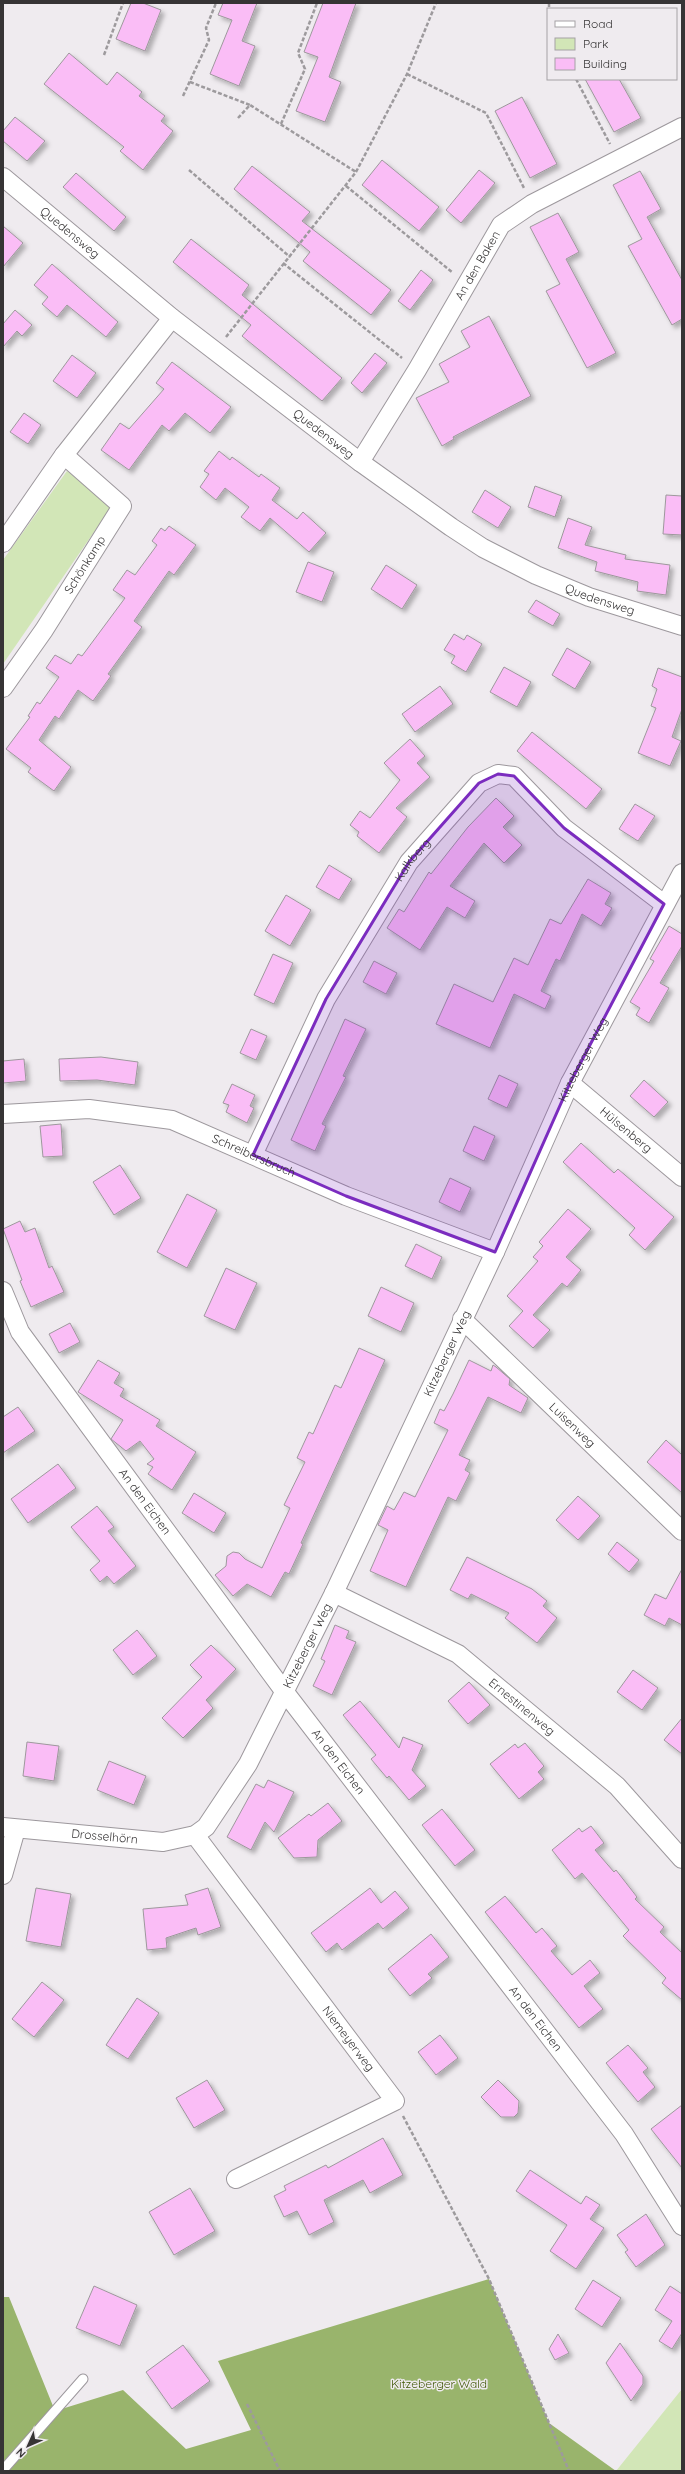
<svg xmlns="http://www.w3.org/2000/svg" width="685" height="2474" viewBox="0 0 685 2474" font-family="Quicksand,sans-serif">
  <defs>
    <filter id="shadow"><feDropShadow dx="3.5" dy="3.5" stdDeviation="2" flood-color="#0004"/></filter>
  </defs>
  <rect width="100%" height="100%" fill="#efebef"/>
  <path fill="#d2e6b7" d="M67 471 112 506 3 664V560Z
    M682 2389V2471H616Z"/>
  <path fill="#99b46c" d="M489 2279 549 2423 616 2471H3V2297H9L55 2411 123 2390 186 2449 251 2430 218 2361Z"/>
  <path fill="#fabdf6" stroke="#9d989c" filter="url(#shadow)" d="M131 3H143L161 10 145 51 116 39Z
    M223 3H257L242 41 255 46 239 86 210 74 232 20 218 15Z
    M323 3H356L329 77 341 82 325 122 296 111 318 57 304 52Z
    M69 53 107 85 117 72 142 92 139 96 165 116 161 121 173 131 143 170 120 151 124 147 44 84Z
    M585 79H619L641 118 614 132Z
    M522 97 557 164 530 178 495 111Z
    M15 117 45 141 27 161 3 141V131Z
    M382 160 439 207 419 231 362 185Z
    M252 166 310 212 302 221 391 290 371 315 303 261 310 252 234 189Z
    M479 170 495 183 461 223 446 210Z
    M640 171 661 209 647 217 682 280V319L672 325 628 246 642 239 613 185Z
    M76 173 126 217 114 231 63 187Z
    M558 213 579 252 566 259 616 353 587 368 546 291 560 284 530 227Z
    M3 226 23 243 3 267Z
    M191 239 249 285 242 295 342 378 322 401 242 336 251 325 173 262Z
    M52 264 118 322 106 337 67 305 57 317 42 304 48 297 34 285Z
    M421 270 433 280 410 310 398 301Z
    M15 310 32 325 22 336 17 331 3 347V324Z
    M489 316 531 396 453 437 454 439 442 446 416 398 449 382 439 364 470 347 461 331Z
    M375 353 387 363 362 393 351 383Z
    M72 355 96 373 77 398 53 381Z
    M172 362 231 407 210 433 185 413 169 431 162 425 129 470 101 450 120 423 129 429 164 389 156 383Z
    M24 413 41 425 28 444 10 432Z
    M219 451 230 460 232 457 259 477 261 474 280 488 272 500 297 519 303 512 326 533 309 552 270 518 260 531 241 517 249 507 225 488 216 500 200 487 209 474 204 471Z
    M535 486 562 496 555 517 528 507Z
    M485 490 511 507 498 528 472 512Z
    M666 495 682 496V535L663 534Z
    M568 518 592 527 585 545 626 555 625 559 670 565 666 595 637 591 638 582 595 571 597 562 558 548Z
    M169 526 196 545 174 575 169 571 134 621 142 627 108 674 111 676 93 701 78 690 59 719 55 716 39 740 71 767 54 791 28 772 31 768 6 749 30 717 28 716 37 702 40 704 59 677 46 668 55 655 71 664 78 654 82 656 125 598 113 590 127 570 135 575 157 545 152 541 161 528 165 531Z
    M308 562 334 572 322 602 296 592Z
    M386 565 417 585 402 609 371 589Z
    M536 600 560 614 553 626 528 612Z
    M454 634 464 640 467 635 482 644 466 672 451 663 455 656 444 650Z
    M567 648 591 662 575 689 552 675Z
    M504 667 531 682 517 707 490 692Z
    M658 668 682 677V709L672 737 681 741 670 766 638 753 656 708 651 706 657 689 652 686Z
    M440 686 453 704 415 732 402 714Z
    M532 732 602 789 586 809 517 751Z
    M410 739 425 756 417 763 430 777 396 808 407 817 379 853 357 836 359 832 350 825 360 811 370 818 400 780 384 763Z
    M496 798 514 816 503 827 522 845 504 863 484 843 450 886 475 901 465 918 447 907 420 950 387 928 399 909 404 912 429 872 431 874 468 827Z
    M635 804 655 816 638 841 619 829Z
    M329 865 352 879 339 900 316 887Z
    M588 879 611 893 605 904 612 908 601 926 582 914 560 961 556 959 541 991 551 996 545 1009 514 994 490 1048 436 1024 454 984 493 1002 514 958 528 965 550 919 561 924Z
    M286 895 311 910 290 946 265 931Z
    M669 926 682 934V946L660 983 669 988 649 1023 636 1015 640 1008 630 1002 654 961 650 959Z
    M273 954 293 963 274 1004 254 995Z
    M374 961 397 973 386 994 363 982Z
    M345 1019 366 1029 343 1076 346 1077 322 1124 326 1126 315 1151 291 1140Z
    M251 1029 267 1036 256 1060 240 1053Z
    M101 1057 138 1062 135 1085 97 1080 60 1081 59 1059Z
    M24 1059 26 1081 3 1083V1061Z
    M499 1075 518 1084 507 1108 488 1099Z
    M644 1080 668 1102 654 1117 630 1096Z
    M232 1084 255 1095 250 1106 254 1108 247 1123 226 1112 229 1105 223 1103Z
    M61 1124 63 1156 43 1157 40 1126Z
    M474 1126 495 1136 484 1161 463 1151Z
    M581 1143 614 1173 618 1169 674 1217 645 1250 629 1235 635 1228 563 1162Z
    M120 1165 141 1198 114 1215 93 1182Z
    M450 1178 471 1188 460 1212 439 1202Z
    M187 1194 217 1210 187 1268 157 1252Z
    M568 1209 591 1229 566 1257 581 1270 567 1287 562 1283 533 1315 550 1330 533 1348 509 1326 523 1311 507 1296 538 1261 533 1257 543 1246 539 1242Z
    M20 1221 25 1232 35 1228 49 1268 52 1266 64 1292 31 1307 20 1281 22 1280 3 1229Z
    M416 1244 442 1257 432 1279 405 1266Z
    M226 1268 257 1283 235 1330 204 1316Z
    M381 1287 414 1303 401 1332 368 1316Z
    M70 1323 80 1342 59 1353 49 1334Z
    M359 1348 385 1360 301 1543 303 1544 289 1574 285 1572 271 1597 247 1584 233 1596 215 1575 226 1566 227 1556 233 1552 239 1553 245 1559 262 1568 290 1508 284 1505 305 1462 297 1458 309 1432 313 1434 335 1385 341 1388Z
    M98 1360 120 1373 114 1383 124 1389 120 1396 160 1420 156 1426 196 1452 172 1490 148 1474 153 1467 147 1464 154 1459 140 1441 126 1451 111 1439 123 1420 78 1392Z
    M469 1360 491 1371 493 1365 496 1367 510 1379 509 1385 528 1398 521 1413 488 1397 459 1455 470 1460 465 1470 470 1473 456 1501 448 1497 406 1587 370 1571 388 1530 378 1525 387 1506 394 1510 404 1492 415 1497 448 1430 434 1423 440 1409 444 1411 453 1394Z
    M18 1407 35 1431 3 1453V1417Z
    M666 1440 682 1455V1493L647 1462Z
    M58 1464 76 1488 28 1523 11 1499Z
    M194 1493 226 1513 214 1533 182 1513Z
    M578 1496 600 1516 578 1540 556 1520Z
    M97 1506 114 1527 108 1531 136 1566 114 1584 107 1576 100 1582 90 1570 100 1561 71 1527Z
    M617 1542 639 1560 629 1572 608 1554Z
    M467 1557 532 1589 547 1601 543 1606 557 1618 537 1643 505 1618 509 1613 471 1594 468 1599 450 1590Z
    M682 1569V1625L669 1618 665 1626 644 1615 655 1594 666 1599Z
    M335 1625 349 1631 346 1638 356 1642 332 1695 313 1686 325 1661 321 1659Z
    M137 1630 157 1656 133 1675 113 1650Z
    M211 1645 236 1669 206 1700 213 1708 183 1738 162 1718 202 1677 190 1665Z
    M633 1670 658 1688 642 1710 617 1692Z
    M469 1682 490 1705 468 1724 448 1701Z
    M360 1701 399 1748 403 1737 423 1745 412 1770 426 1786 409 1800 389 1776 387 1778 371 1759 376 1755 343 1715Z
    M682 1718V1754L664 1740Z
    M27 1742 59 1746 54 1781 23 1776Z
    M525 1743 544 1766 538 1772 544 1779 519 1799 490 1764 515 1744 518 1748Z
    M109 1761 146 1776 134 1805 97 1790Z
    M268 1780 294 1792 274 1832 265 1822 251 1850 227 1837 256 1784 264 1788Z
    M328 1803 342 1821 318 1840 317 1857 294 1858 278 1838 309 1814 311 1816Z
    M442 1809 475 1850 455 1866 422 1825Z
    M591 1826 604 1843 595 1850 614 1872 616 1870 637 1897 635 1899 664 1927 660 1932 682 1953V2000L662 1983 666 1978 623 1936 629 1930 582 1873 575 1879 552 1850 579 1828 582 1832Z
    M36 1888 71 1894 61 1947 26 1941Z
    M208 1888 221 1927 198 1935 196 1928 166 1938 167 1948 147 1950 143 1909 188 1905 185 1895Z
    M370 1888 381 1903 395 1891 409 1908 383 1929 378 1923 342 1950 337 1943 326 1952 311 1933Z
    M505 1896 536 1933 542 1928 557 1946 551 1951 572 1975 590 1960 600 1973 584 1986 603 2009 579 2028 485 1912Z
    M431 1934 449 1957 428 1974 432 1978 410 1996 388 1969Z
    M42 1982 64 2000 34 2037 12 2019Z
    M137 1998 159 2013 128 2059 106 2045Z
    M440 2035 458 2058 436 2075 418 2052Z
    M628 2045 648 2068 643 2072 655 2087 638 2102 606 2063Z
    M207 2080 225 2110 194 2128 176 2098Z
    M498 2080 519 2101 518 2113 514 2117H501L481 2097Z
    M682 2105V2168L651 2129Z
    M383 2138 403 2175 370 2193 363 2180 324 2200 334 2222 309 2235 297 2211 284 2217 274 2196 286 2190 284 2186 326 2165 328 2168Z
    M530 2170 581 2204 586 2196 600 2205 590 2219 604 2228 576 2269 550 2251 567 2225 516 2191Z
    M190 2188 215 2231 174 2255 149 2212Z
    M646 2214 665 2245 636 2267 625 2252 628 2250 617 2235Z
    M593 2280 621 2298 602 2327 575 2309Z
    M94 2286 137 2305 120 2346 76 2328Z
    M670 2286 682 2294V2333L672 2349 659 2341 672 2321 655 2310Z
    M558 2334 569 2353 555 2360 549 2349Z
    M620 2343 643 2376V2384L631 2401 606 2363Z
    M183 2345 210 2381 172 2409 146 2372Z"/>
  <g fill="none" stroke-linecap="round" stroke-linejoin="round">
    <g stroke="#9d989d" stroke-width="11">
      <path id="service" d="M3 2470 83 2379"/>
    </g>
    <g stroke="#9d989d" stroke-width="20">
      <g id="minor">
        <path id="s1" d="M3 177 172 318 360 462 451 527 483 548 536 575 589 597 682 626"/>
        <path id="s2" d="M360 462 417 370 501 225 532 204 682 127"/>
        <path d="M3 543 64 455 172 318"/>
        <path id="s3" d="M3 688 44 630 122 506 64 455"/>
        <path id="s4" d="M570 1083 682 1177"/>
        <path id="s5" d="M3 1114 89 1109 172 1120 346 1196 495 1252"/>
        <path id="s6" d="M253 1155 326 999 409 862 479 783 498 774 514 776 564 828 664 904"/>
        <path id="s7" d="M3 1291 20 1332 284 1691 624 2134 682 2226"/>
        <path id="s8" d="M462 1319 682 1531"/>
        <path id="s9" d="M334 1593 458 1654 617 1786 682 1859"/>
        <path id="s10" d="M3 1827 163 1842 195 1835 206 1827 248 1764 334 1593 495 1252 570 1083 682 873"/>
        <path id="s11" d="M195 1835 395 2101 236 2179"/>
        <path d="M3 1875 16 1829"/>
      </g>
    </g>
    <path stroke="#9d9a9d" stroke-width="2.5" stroke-dasharray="4 2" stroke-linecap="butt" d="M549 3V9
      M104 55 123 3
      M407 74 486 113 524 188
      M576 79 610 144
      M190 82 250 105
      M183 96 209 40 206 28 216 3
      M238 118 250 105 356 172
      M281 124 305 69 298 53 317 3
      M189 170 290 257
      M346 186 452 272
      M283 263 402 358
      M226 337 356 172 407 74 436 3
      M403 2116 489 2279 569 2471
      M247 2404 280 2471"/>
    <use href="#service" stroke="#fff" stroke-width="9"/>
    <use href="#minor" stroke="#fff" stroke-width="18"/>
  </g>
  <path fill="#7b2cbf" fill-opacity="0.2" stroke="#7b2cbf" stroke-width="3" stroke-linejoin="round" d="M498 774 514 776 564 828 664 904 570 1083 495 1252 346 1196 253 1155 326 999 409 862 479 783Z"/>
  <g text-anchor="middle" stroke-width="3" stroke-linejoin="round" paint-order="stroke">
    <g font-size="12" fill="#363435" stroke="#efebef">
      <text dy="4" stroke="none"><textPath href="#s1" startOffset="87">Quedensweg</textPath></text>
      <text dy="4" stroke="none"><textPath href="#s2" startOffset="229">An den Baken</textPath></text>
      <text dy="4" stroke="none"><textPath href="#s1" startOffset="411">Quedensweg</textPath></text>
      <text dy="4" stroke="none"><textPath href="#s3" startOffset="148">Schönkamp</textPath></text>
      <text dy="4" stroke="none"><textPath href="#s1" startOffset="735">Quedensweg</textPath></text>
      <text dy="4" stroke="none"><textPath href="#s6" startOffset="336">Kalkberg</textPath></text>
      <text dy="4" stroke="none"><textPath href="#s10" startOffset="1063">Kitzeberger Weg</textPath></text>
      <text dy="4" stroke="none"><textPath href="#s4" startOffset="73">Hülsenberg</textPath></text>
      <text dy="4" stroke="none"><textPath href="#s5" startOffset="259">Schreibersbruch</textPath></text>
      <text dy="4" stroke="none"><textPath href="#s10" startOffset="739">Kitzeberger Weg</textPath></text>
      <text dy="4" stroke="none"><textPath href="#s8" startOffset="153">Luisenweg</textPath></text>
      <text dy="4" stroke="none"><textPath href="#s7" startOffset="255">An den Eichen</textPath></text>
      <text dy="4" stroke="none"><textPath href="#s10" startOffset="415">Kitzeberger Weg</textPath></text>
      <text dy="4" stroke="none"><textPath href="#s9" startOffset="221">Ernestinenweg</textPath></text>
      <text dy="4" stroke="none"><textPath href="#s7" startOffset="579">An den Eichen</textPath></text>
      <text dy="4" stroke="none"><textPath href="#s10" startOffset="102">Drosselhörn</textPath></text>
      <text dy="4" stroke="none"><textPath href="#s7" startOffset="903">An den Eichen</textPath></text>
      <text dy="4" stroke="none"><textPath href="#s11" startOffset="255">Niemeyerweg</textPath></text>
    </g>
    <g font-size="12" fill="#445b0a" stroke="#efebef">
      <text x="439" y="2388">Kitzeberger Wald</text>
    </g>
  </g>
  <rect width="685" height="2474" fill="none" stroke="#363435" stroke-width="8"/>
  <rect x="547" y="8" width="130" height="72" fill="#efebef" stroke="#a5a2a5"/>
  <rect x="555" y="21" width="20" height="6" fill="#ffffff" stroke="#a5a2a5"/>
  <text x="583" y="28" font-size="12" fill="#363435">Road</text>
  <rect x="555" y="38" width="20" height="12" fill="#d2e6b7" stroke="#a5a2a5"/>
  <text x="583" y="48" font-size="12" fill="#363435">Park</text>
  <rect x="555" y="58" width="20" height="12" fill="#fabdf6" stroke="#a5a2a5"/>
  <text x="583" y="68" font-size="12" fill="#363435">Building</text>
  <g transform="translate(28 2446) rotate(225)" stroke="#efebef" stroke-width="3" paint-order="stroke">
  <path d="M0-3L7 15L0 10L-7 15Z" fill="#363435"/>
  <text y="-6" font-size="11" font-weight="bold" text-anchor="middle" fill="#363435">N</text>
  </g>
</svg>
